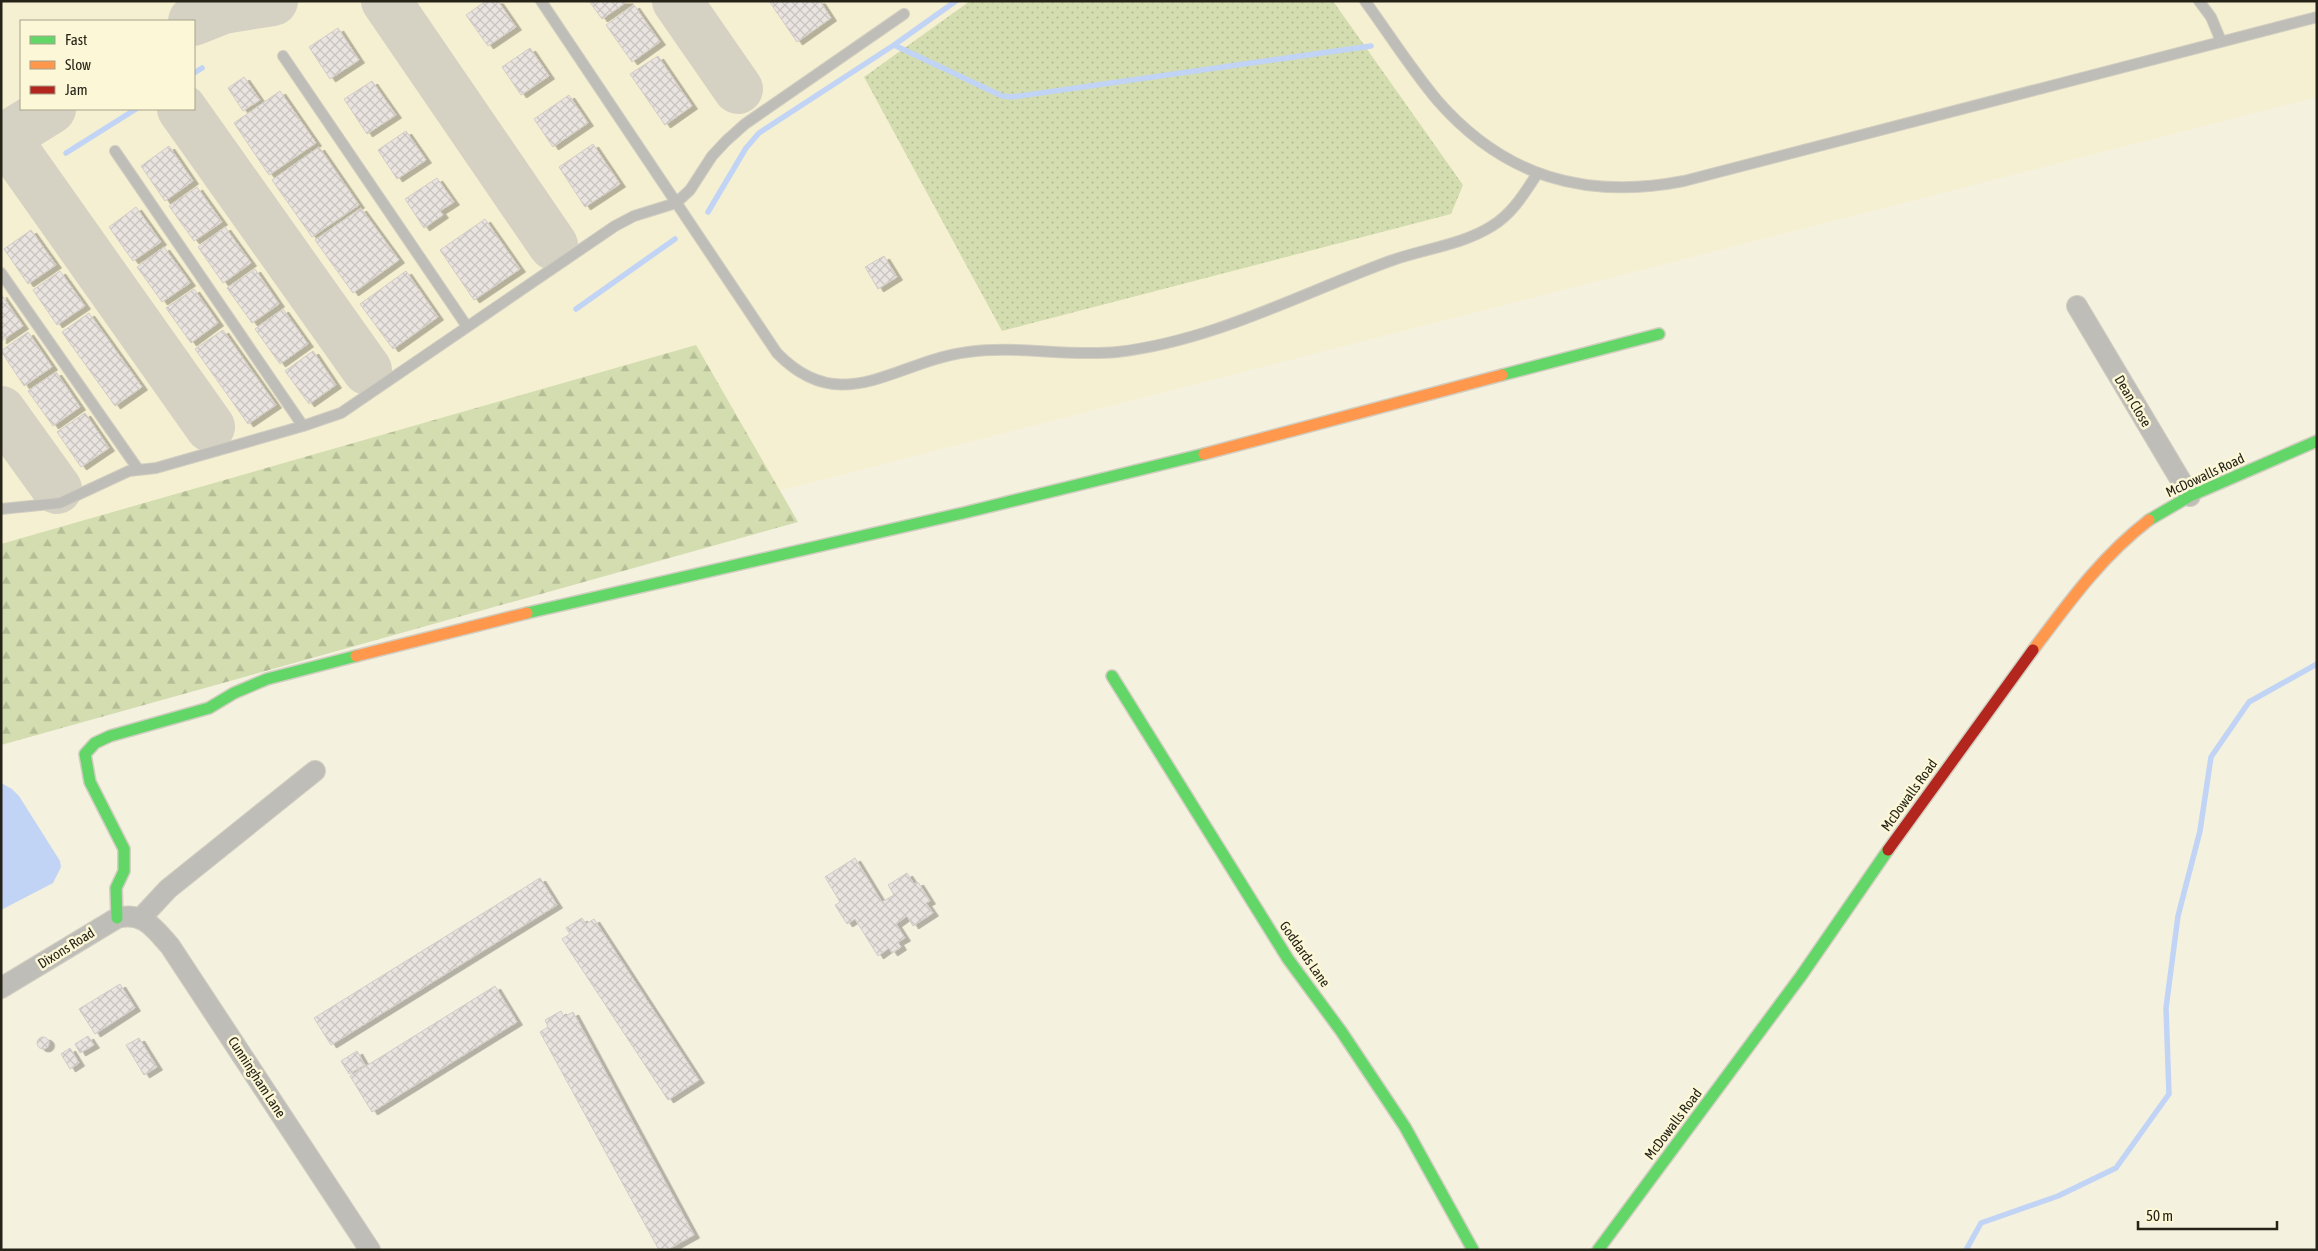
<svg xmlns="http://www.w3.org/2000/svg" width="2318" height="1251" viewBox="0 0 2318 1251" font-family="'Asap Condensed',sans-serif">
  <defs>
    <pattern id="grass-dots" width="8" height="8" patternUnits="userSpaceOnUse" patternTransform="scale(1.25)"><rect width="8" height="8" fill="#d3ddaf"/><path d="M2 2h.1M6 6h.1" fill="none" stroke="#b5bd96" stroke-width="1.8" stroke-linecap="round"/></pattern>
    <pattern id="forest-firs" width="22" height="20" patternUnits="userSpaceOnUse" patternTransform="scale(1.25)"><rect width="22" height="20" fill="#d3ddaf"/><path d="M5 1l3.5 6h-7zM16 11l3.5 6h-7z" fill="#b5bd96"/></pattern>
    <pattern id="building-cross-hatch" width="8" height="8" patternUnits="userSpaceOnUse" patternTransform="scale(1.25)"><rect width="8" height="8" fill="#eae4e0"/><path d="M0 0l8 8M0 8l8-8" fill="none" stroke="#c9c3bf"/></pattern>
    <filter id="shadow"><feDropShadow dx="5.5" dy="3" stdDeviation="0" flood-color="#0004"/></filter>
  </defs>
  <rect width="100%" height="100%" fill="#f4f1df"/>
  <path fill="#f6f0d2" fill-rule="evenodd" d="M1 1H2317V97L1 690ZM21 21H194V109H21Z"/>
  <path fill="url(#grass-dots)" d="M970 1H1333L1463 185 1451 214 1002 331 864 77Z"/>
  <path fill="url(#forest-firs)" d="M696 345 798 522 1 745V544Z"/>
  <path fill="#c1d4f5" d="M1 783 12 789 19 796 60 861 61 867 53 883 1 910Z"/>
  <g fill="none" stroke-linecap="round" stroke-linejoin="round">
    <path stroke="#c1d4f5" stroke-width="5.5" d="M894 45 1002 96 1012 97 1371 46
      M194 73 202 68
      M66 153 136 109
      M708 212 746 148 759 133 894 45 956 1
      M576 309 675 239
      M1966 1250 1981 1223 2058 1196 2116 1168 2169 1094 2166 1008 2178 916 2200 831 2211 757 2249 702 2317 664"/>
    <path stroke="#d5d2c4" stroke-width="50" d="M386 1 553 245
      M677 1 738 89
      M193 21 223 9 273 1
      M182 109 367 370
      M1 140 51 109
      M1 147 17 154 210 427
      M1 411 57 489"/>
  </g>
  <path fill="url(#building-cross-hatch)" stroke="#d2ccc8" filter="url(#shadow)" d="M486 1H498L516 27 488 46 466 15Z
    M589 1H628L602 19Z
    M769 1H820L831 18 797 42Z
    M634 5 660 42 632 62 606 25Z
    M338 28 359 60 330 79 309 47Z
    M530 48 549 76 521 95 502 67Z
    M658 56 692 106 665 125 630 74Z
    M244 77 260 100 243 111 228 88Z
    M372 81 396 115 367 134 344 99Z
    M280 91 316 143 269 175 234 123Z
    M569 95 588 123 553 147 534 119Z
    M406 131 426 160 397 179 378 150Z
    M593 144 620 184 585 207 559 167Z
    M169 146 193 181 165 201 141 166Z
    M319 147 359 205 312 237 272 180Z
    M437 178 454 202 440 211 443 215 424 228 405 199Z
    M197 187 222 222 194 241 169 206Z
    M136 207 161 242 133 261 109 227Z
    M361 208 399 260 353 293 315 240Z
    M485 219 520 269 474 300 440 250Z
    M225 227 251 263 223 283 198 247Z
    M31 230 56 265 28 284 4 249Z
    M164 247 190 283 162 302 137 267Z
    M884 256 897 277 878 289 865 267Z
    M255 269 279 304 252 323 227 288Z
    M60 271 85 306 57 325 33 290Z
    M406 271 438 317 393 349 360 304Z
    M194 289 218 323 191 343 166 308Z
    M1 294 23 326 1 341Z
    M283 309 308 344 280 364 255 329Z
    M89 313 142 387 115 406 62 332Z
    M223 330 276 405 248 424 195 349Z
    M28 332 52 367 24 386 1 351Z
    M313 351 336 385 309 404 285 371Z
    M56 372 80 407 53 426 28 391Z
    M85 413 109 448 81 467 57 432Z
    M855 858 882 902 894 895 888 885 907 873 914 884 918 882 930 901 926 903 933 913 913 926 907 916 896 924 905 938 898 942 901 947 892 953 889 948 878 956 855 919 847 924 835 905 840 902 825 877Z
    M540 878 557 905 331 1045 314 1018Z
    M582 918 586 924 594 919 699 1080 668 1100 562 939 570 934 566 928Z
    M120 984 135 1008 95 1034 79 1009Z
    M495 986 517 1022 372 1112 350 1076Z
    M561 1011 564 1017 573 1012 694 1235 667 1250H659L540 1032 548 1027 545 1020Z
    M88 1036 94 1045 80 1053 75 1044Z
    M37 1043a6 6 0 1 1 12 0a6 6 0 1 1-12 0Z
    M139 1038 157 1067 144 1075 126 1045Z
    M70 1048 79 1063 70 1069 61 1054Z
    M357 1051 365 1065 349 1074 341 1061Z"/>
  <g fill="none" stroke-linecap="round" stroke-linejoin="round">
    <g stroke="#d1cec1" stroke-width="12">
      <path id="lane" d="M541 1 777 353C842 420 895 361 968 352 1017 345 1067 357 1117 352 1213 341 1300 294 1390 261 1423 249 1462 245 1492 226 1512 214 1524 194 1537 174
        M1365 1C1389 34 1411 69 1437 100 1504 177 1585 200 1684 181L2317 17
        M2199 1 2211 17 2221 41
        M283 56 466 325
        M115 151 303 426
        M1 273 138 469
        M1 509 60 503 129 471 156 468 303 426 341 413 615 226 634 216 676 203 690 190 712 156 726 141 745 124 904 14"/>
    </g>
    <g stroke="#d1cec1" stroke-width="22">
      <path id="street" d="M2077 306 2190 496
        M141 918 168 889 315 771
        M1 988 117 918C143 911 154 928 170 946L370 1250"/>
    </g>
    <g stroke="#d1cec1" stroke-width="14">
      <path id="fast" d="M1502 375 1659 334
        M2149 520 2190 496 2317 441
        M527 613 963 513 1204 454
        M1112 676 1288 959 1341 1031 1405 1127 1473 1250
        M117 918 116 888 124 871V849L90 782 85 754 95 743 110 736 209 708 234 693 267 679 356 656
        M1598 1250 1801 976 1888 850"/>
    </g>
    <g stroke="#d1cec1" stroke-width="14">
      <path id="slow" d="M1204 454 1502 375
        M2033 650C2069 602 2101 557 2149 520
        M356 656 527 613"/>
    </g>
    <g stroke="#d1cec1" stroke-width="14">
      <path id="jam" d="M1888 850 2033 650"/>
    </g>
    <use href="#lane" stroke="#bfbdb7" stroke-width="10"/>
    <use href="#street" stroke="#bfbdb7" stroke-width="20"/>
    <use href="#fast" stroke="#63d668" stroke-width="11"/>
    <use href="#slow" stroke="#ff974d" stroke-width="11"/>
    <use href="#jam" stroke="#b3261e" stroke-width="11"/>
  </g>
  <g text-anchor="middle" stroke-width="5" stroke-linejoin="round" paint-order="stroke">
    <g font-size="14" fill="#252317" stroke="#fcf7d7">
      <text transform="translate(2133 401) rotate(59)" y="5">Dean Close</text>
      <text transform="translate(2205 475) rotate(-25)" y="5">McDowalls Road</text>
      <text transform="translate(1909 795) rotate(-54)" y="5">McDowalls Road</text>
      <text transform="translate(66 948) rotate(-32)" y="5">Dixons Road</text>
      <text transform="translate(1305 954) rotate(55)" y="5">Goddards Lane</text>
      <text transform="translate(257 1077) rotate(57)" y="5">Cunningham Lane</text>
      <text transform="translate(1673 1124) rotate(-53)" y="5">McDowalls Road</text>
    </g>
  </g>
  <rect width="2318" height="1251" fill="none" stroke="#252317" stroke-width="5"/>
  <rect x="20" y="20" width="175" height="90" fill="#fcf7d7" stroke="#a6a28a"/>
  <rect x="30" y="36" width="25" height="8" fill="#63d668" stroke="#a6a28a"/>
  <text x="65" y="45" font-size="15" fill="#252317">Fast</text>
  <rect x="30" y="61" width="25" height="8" fill="#ff974d" stroke="#a6a28a"/>
  <text x="65" y="70" font-size="15" fill="#252317">Slow</text>
  <rect x="30" y="86" width="25" height="8" fill="#b3261e" stroke="#a6a28a"/>
  <text x="65" y="95" font-size="15" fill="#252317">Jam</text>
  <path d="M2138 1221v8h139v-8" fill="none" stroke="#252317" stroke-width="2.5"/>
  <text x="2146" y="1221" font-size="15" fill="#252317" stroke="#fcf7d7" stroke-width="4" paint-order="stroke">50 m</text>
</svg>
